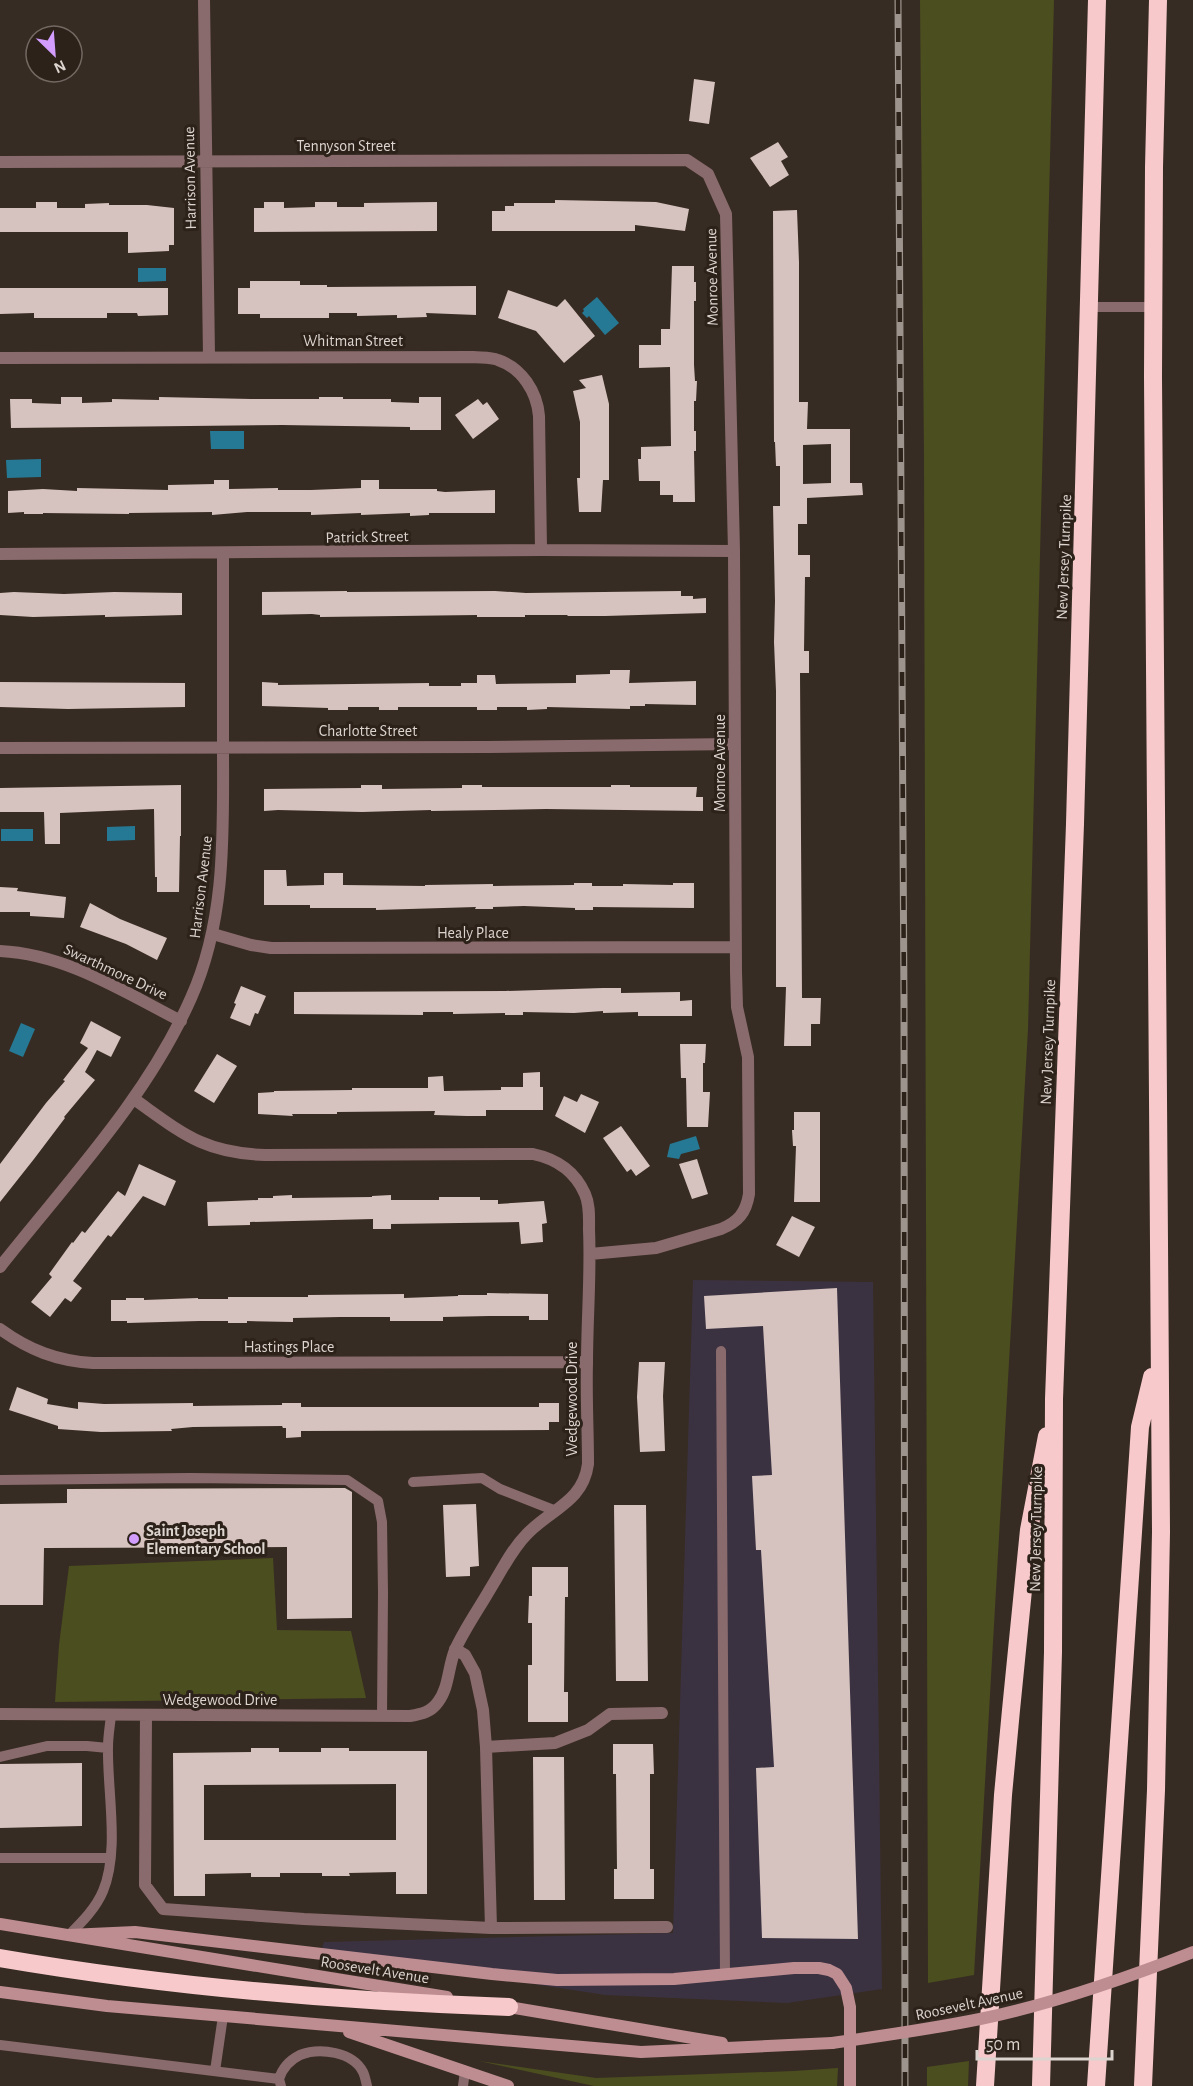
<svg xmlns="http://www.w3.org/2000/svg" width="1193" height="2086" viewBox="0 0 1193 2086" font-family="'Alegreya Sans',sans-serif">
  <rect width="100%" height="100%" fill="#372c23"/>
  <path fill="#3b3241" d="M693 1280 873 1282 882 1989 787 2003 605 1995 321 1951 324 1942 673 1933Z"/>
  <path fill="#4b4e1f" d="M920 0H1054L1028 1029 974 1975 928 1983 924 455Z
    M273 1558 277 1630 351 1631 366 1698 55 1702 59 1645 69 1566Z
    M479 2061 596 2078 794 2071 838 2068 837 2086H594Z
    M969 2061 968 2086H927V2067Z"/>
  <path fill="#267994" d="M138 268H166V281L138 282Z
    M597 297 619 323 605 335 589 316 587 318 582 313 584 311 583 309Z
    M210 431H244V449H211Z
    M41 459V477L7 478 6 460Z
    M135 826V840L107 841V827Z
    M1 829H33V841H1Z
    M21 1023 35 1029 23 1057 9 1051Z
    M696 1136 700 1149 681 1154 679 1159 667 1157 670 1144Z"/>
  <path fill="#d6c3bf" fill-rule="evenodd" d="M694 79 715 82 709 124 689 121Z
    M778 142 788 157 781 161 789 175 770 187 750 158Z
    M555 200 656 202 689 209 685 231 635 225V231H492V211H505V206H514V203H555Z
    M36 202H57V208H85V204L109 203V205H147L174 208V245H169V251L128 253V232H0V208H36Z
    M264 202H284V208L315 207V202H337V207H364V203L437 202V231L254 232V208H264Z
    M797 210 799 262V402H808L807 429H850V483H862L863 495 807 498V524H798V555H810V577H805L804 651H809V673H800L802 998H821L820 1024H811V1046H784L786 987H776V691L774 642 775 601 773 506H780V466H776L775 442H774L773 211ZM831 444V483L803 484V445Z
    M672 266H694V282H696V301H694V365L695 381H697L696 401H694V431H696V451H694L695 502H673V495H660V481H639L638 459H641V447L671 446 670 367 639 368V345H661V329H670Z
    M250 281H300V285H327V287L476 286V315L426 313 427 317 397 318V315L357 316V313H329V318H260V314H238V288H250Z
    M0 288H168V315L138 316 137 313H107V318H34V313L0 314Z
    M508 290 557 307 565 299 595 336 564 363 536 331 498 318Z
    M602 375 609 404V480H603L601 512H579L577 478H580V422L573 391 586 388 579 380Z
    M61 397H82V403L112 402V399L159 400V397L251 399H319V397H343V399H391V402L419 403V397H441V430H410V427L282 425 11 428 10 399H32V403L61 404Z
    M478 399 483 405 487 402 499 419 473 439 455 415Z
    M214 480H229V489L278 488V490H311L361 488V480H379V489H437V491L445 492 495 490V513H429V515L410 516V513L361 515V513L311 515V512H247L212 515V512L129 513V514L43 513V514H24V512L8 513V491L43 489 77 491V488L168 490V485L214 484Z
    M347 591V592L495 591 526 593 681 591V596H693V599L706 598V613L605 616H568L567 615H525V617H477V615L320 617V615L312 614 262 615V592Z
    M14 592 64 594 114 592 182 593V615L105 617V615L33 617 0 615V593Z
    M610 670H630L629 683 696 681V705L645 704V706H630V709L547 707V709L527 710V707H497V710H477V707H398V710H379V707H348V710H328V708L262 706V682L278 683V685L429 683V686H461V683H477V675H495L496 684 576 683V675L610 674Z
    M0 682 185 683V707L68 709 0 707Z
    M181 785V836H180L179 892H157V877H155L154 809 60 813V844H45L44 812H0V788Z
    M361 785H382V789L462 788V785H482V787H611V785H630V787H697L696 797H703V811L546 809 431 811V810L362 812 278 810 264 811V789L361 788Z
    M264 870H286L287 886 324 885V873H343V885L425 886V885L493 884V886L574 885V883H592V886H623V884L673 885V883H694V908L593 907V910H575V908L524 906 493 907V909H475L476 907 376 910V908H310V905H264Z
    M0 887 18 888 17 891 66 897 64 918 30 916V912H0Z
    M90 903 120 919 167 938 157 960 126 944 80 927Z
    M241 986 266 996 258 1014 255 1013 250 1026 230 1018 236 1004 234 1003Z
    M603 988H621V993L680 992V1001L692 1000V1016H638V1012L603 1013V1011L574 1013 523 1012V1015H505V1013L453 1014V1012H423V1015L294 1014V992L505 991Z
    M91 1021 121 1037 111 1057 97 1050 85 1072 95 1080 64 1117 65 1118 34 1159 0 1202V1164L46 1103 65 1081 63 1080 88 1048 80 1043Z
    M680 1044H706L705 1063H703V1092H710L708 1127H687L686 1078H681Z
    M217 1054 237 1066 214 1103 194 1091Z
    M540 1072V1087H543V1110H486V1116H467L434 1115 435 1111 337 1112V1114H292L293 1116 258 1114V1093L274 1092V1091L352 1090V1088H428V1077L443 1076 444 1091 501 1090V1087H523V1073Z
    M581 1094 599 1102 585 1133 555 1116 564 1096 577 1102Z
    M794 1112H820V1202H794L796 1146H793L792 1130H794Z
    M621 1126 650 1166 636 1176 631 1169 627 1172 603 1138Z
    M697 1159 708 1194 692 1199 679 1164Z
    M139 1164 176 1181 165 1206 143 1196 111 1237 108 1235 73 1281 82 1288 71 1302 65 1298 50 1317 31 1302 52 1277 49 1274 72 1242 73 1243 82 1231 85 1233 118 1191 125 1196Z
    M292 1195V1198L372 1197V1196L391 1195V1200H439V1197H480V1200H498V1204L544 1201 547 1223 542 1224 543 1242 521 1244 519 1222 391 1224V1229H373V1219L250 1222V1225L208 1226 207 1202 258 1200V1198H273V1196Z
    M792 1216 815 1227 799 1257 776 1245Z
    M837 1288 858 1939 762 1938 756 1768 774 1767 761 1550H756L752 1476 772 1475 763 1326 706 1329 704 1296Z
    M487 1293 548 1294V1320H529V1316H489L443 1317V1321H390V1317H340L293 1318V1322L247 1321V1323H228V1321H199L127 1323V1321H111V1300H126V1298H144V1300L198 1298V1299H228V1297H308V1295L404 1294V1298L458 1296V1295H487Z
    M639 1362H665L663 1396 665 1451 640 1452 637 1397Z
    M17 1387 48 1399 47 1404 78 1409V1402L104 1404 193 1403V1406L282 1405V1403H301V1407H539V1403H559V1422H549V1430L301 1431V1437L286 1438V1428H283L282 1426 193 1427 171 1429 172 1431 101 1432 58 1429V1426L9 1410Z
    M345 1488 352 1492V1618L287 1619V1547L44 1548 43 1605H0V1504L67 1503V1489Z
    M476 1504 479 1566 470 1567V1576L446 1577 443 1505Z
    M614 1505H646L648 1681H616Z
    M532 1567H568V1597H565L564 1692H568V1722H528V1665H532V1623H528L529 1596H532Z
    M613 1744H653L654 1774H650V1869H654V1899H614V1869H617L616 1774H613Z
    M251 1748H279V1752H321V1748H349V1751H427V1894H396V1872L349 1873 350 1876H322V1873H280V1877H251V1873L205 1874V1896H174L173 1753 251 1752ZM396 1784V1840H204V1785Z
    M533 1757H564L565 1900H534Z
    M82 1763V1826L0 1828V1764Z"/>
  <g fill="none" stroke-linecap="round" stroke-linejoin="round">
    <path stroke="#8a6b6d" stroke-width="10" d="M1090 307H1153
      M721 1351 725 1975
      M0 1480 190 1478 347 1480 378 1501 382 1522 383 1593 382 1716
      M413 1482 482 1478 500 1489 556 1511
      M0 1757 47 1746H87L108 1748
      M0 1858H110
      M69 1935C82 1922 96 1908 103 1891 120 1850 107 1791 108 1747 108 1736 110 1726 111 1715
      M0 2045 279 2079
      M215 2071 223 2016
      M281 2086 279 2079C282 2069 290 2060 300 2055 320 2047 353 2052 363 2072 365 2076 366 2082 367 2086
      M463 2086 465 2071"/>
    <path stroke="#8a6b6d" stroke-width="12" d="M204 0 209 356
      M0 162 687 160 708 174 726 214 734 551 736 972 737 1007 748 1057 749 1194C746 1213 738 1222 721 1229L656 1248 590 1254
      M0 358 473 357C481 358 490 357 498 360 522 368 537 392 539 416L541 550
      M0 554 541 550 734 551
      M0 748 488 747 735 744
      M213 934 251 945 271 948 735 947
      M0 951C66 954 124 992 181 1021
      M0 1267C67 1182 147 1098 191 998 227 918 223 830 223 744 223 681 223 617 223 554
      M0 1329C29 1350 57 1361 93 1363L587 1362
      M455 1649 465 1655 475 1673 483 1710 486 1747 491 1928 667 1927
      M0 1714 410 1716C422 1714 431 1712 438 1702 449 1688 448 1667 455 1650 464 1630 478 1610 489 1591 501 1572 511 1550 527 1534 551 1509 583 1502 588 1464 588 1430 586 1397 587 1363 587 1319 591 1274 589 1230 589 1218 590 1205 585 1194 575 1171 557 1159 533 1154L265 1155C203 1153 182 1133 134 1099
      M146 1715 145 1885 163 1909 304 1919 491 1928
      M486 1747 555 1743 588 1730 610 1714 662 1713"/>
    <path stroke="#be8d91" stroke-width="12" d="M0 1924 447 1997
      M69 1935 135 1932 492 1974 557 1980 674 1979 794 1968H819L829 1970 837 1974 846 1988 850 2007V2086
      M0 1992 107 2006 641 2052 832 2043
      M503 2006 722 2043
      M349 2032 508 2086"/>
    <path stroke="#f7c9cb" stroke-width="18" d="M0 1958C169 1987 339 2001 509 2007
      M985 2086 1003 1795 1011 1710 1029 1530 1047 1436
      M1041 2086 1053 1652 1054 1399 1075 824 1097 0
      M1096 2086 1140 1427 1152 1377
      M1143 2086 1156 1790 1161 1532 1153 377 1154 167 1158 0"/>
    <g stroke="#9d948d" stroke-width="7">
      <path id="rail" d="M898 0 904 1003 905 2086"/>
    </g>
    <use href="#rail" stroke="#2d221a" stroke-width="4.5" stroke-dasharray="14" stroke-linecap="butt"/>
    <path stroke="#be8d91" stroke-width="12" d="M832 2043C882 2036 931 2029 980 2019 1053 2004 1124 1979 1193 1952"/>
  </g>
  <circle fill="#d29dfd" stroke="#2d221a" stroke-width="2" cx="134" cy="1539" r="6"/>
  <g text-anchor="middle" stroke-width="6" stroke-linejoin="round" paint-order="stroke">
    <g font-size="16" fill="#dcd4cf" stroke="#2d221a">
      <text x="346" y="151">Tennyson Street</text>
      <text transform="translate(189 178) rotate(-91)" y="6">Harrison Avenue</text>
      <text transform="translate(711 277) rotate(-91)" y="6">Monroe Avenue</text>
      <text x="353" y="346">Whitman Street</text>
      <text transform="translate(367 536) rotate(-1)" y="6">Patrick Street</text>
      <text transform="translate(1063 557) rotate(-88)" y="6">New Jersey Turnpike</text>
      <text x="368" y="736">Charlotte Street</text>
      <text transform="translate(719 763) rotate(-90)" y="6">Monroe Avenue</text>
      <text transform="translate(200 887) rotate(-83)" y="6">Harrison Avenue</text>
      <text x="473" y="938">Healy Place</text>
      <text transform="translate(116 971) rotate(25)" y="6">Swarthmore Drive</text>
      <text transform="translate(1047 1042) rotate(-88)" y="6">New Jersey Turnpike</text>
      <text x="289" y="1352">Hastings Place</text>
      <text transform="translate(571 1399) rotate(-90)" y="6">Wedgewood Drive</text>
      <text transform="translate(1035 1529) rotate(-89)" y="6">New Jersey Turnpike</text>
      <text x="220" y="1705">Wedgewood Drive</text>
      <text transform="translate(375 1969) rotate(9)" y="6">Roosevelt Avenue</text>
      <text transform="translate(969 2003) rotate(-12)" y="6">Roosevelt Avenue</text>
    </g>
    <g font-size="16" font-weight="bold" fill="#dcd4cf" stroke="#2d221a" text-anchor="start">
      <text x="146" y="1536">Saint Joseph<tspan x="146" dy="18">Elementary School</tspan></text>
    </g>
  </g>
  <g transform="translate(54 54) rotate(155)"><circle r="28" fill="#2d221a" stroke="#736962" stroke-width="1.5"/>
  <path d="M0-4.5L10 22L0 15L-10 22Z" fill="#d29dfd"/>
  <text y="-9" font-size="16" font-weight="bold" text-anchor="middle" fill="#dcd4cf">N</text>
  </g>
  <path d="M977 2050v9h135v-9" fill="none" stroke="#dcd4cf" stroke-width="3"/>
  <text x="986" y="2050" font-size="18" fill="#dcd4cf" stroke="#2d221a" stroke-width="4.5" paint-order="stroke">50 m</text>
</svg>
